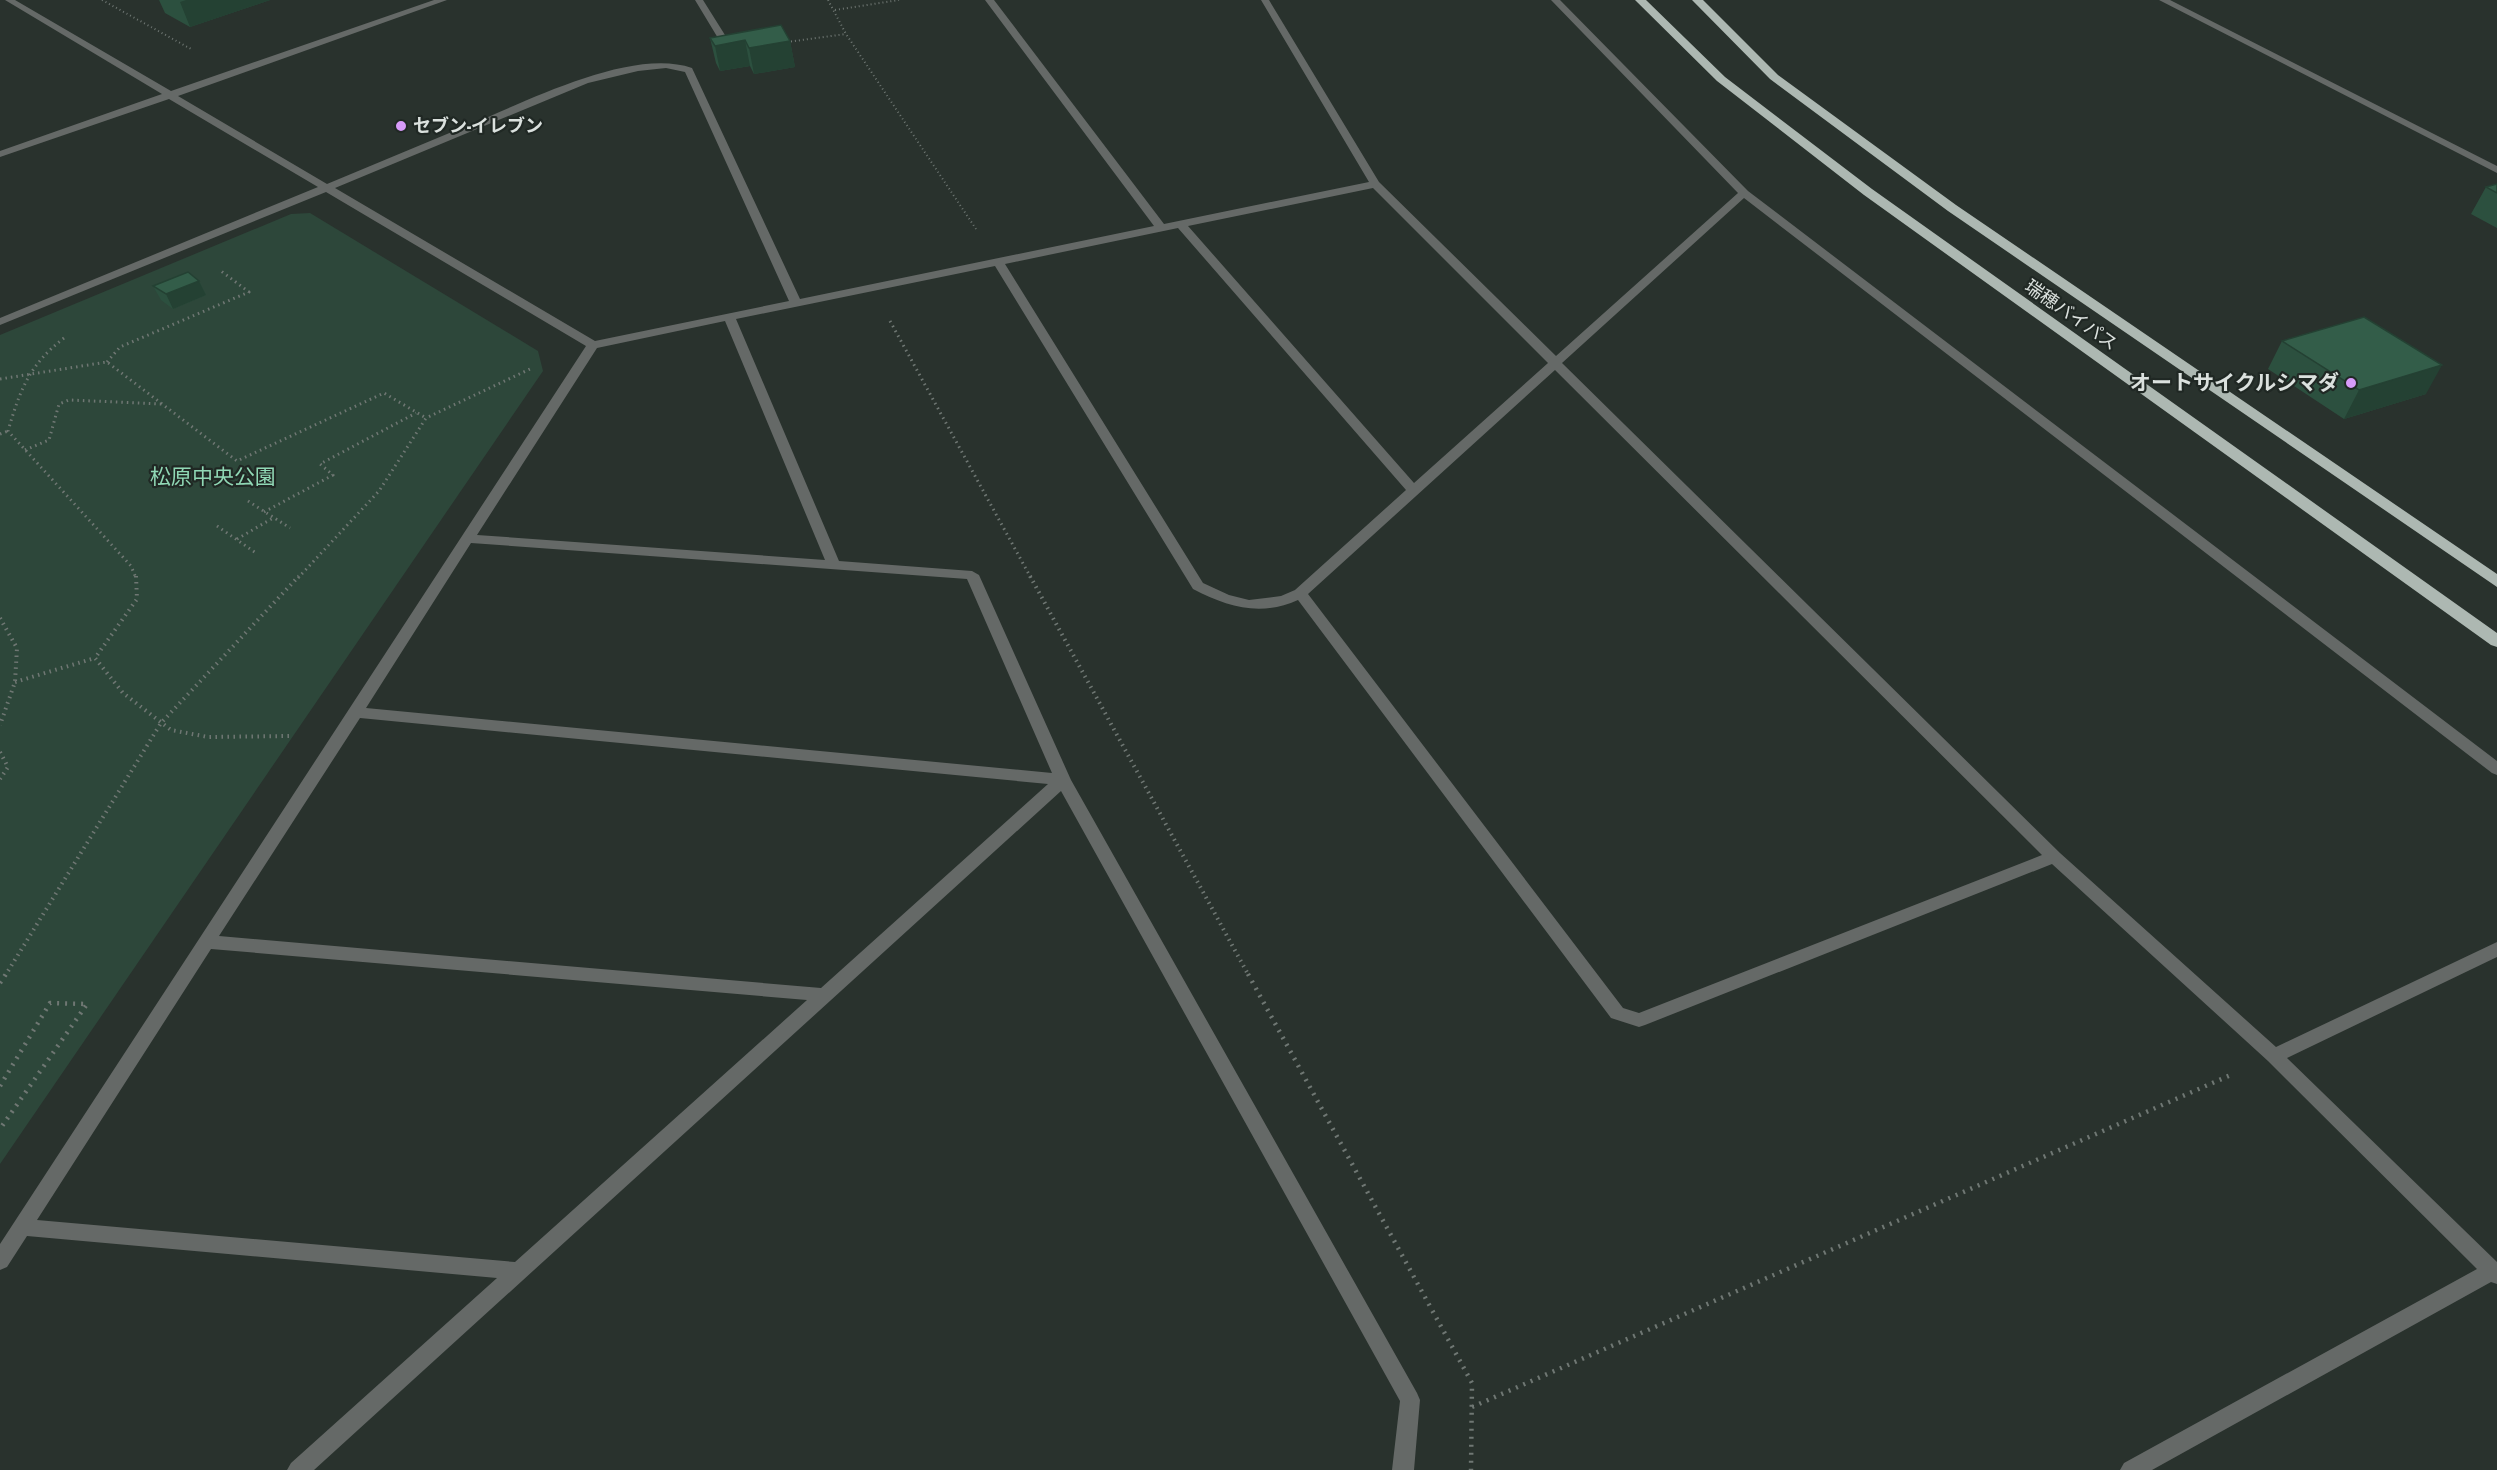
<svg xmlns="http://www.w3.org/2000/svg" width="2497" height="1470" viewBox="0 0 2497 1470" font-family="Jost,'Noto Sans JP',sans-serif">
  <rect width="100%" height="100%" fill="#29322d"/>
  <path fill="#2d473a" d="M310 213 538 351 543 371 0 1164V335L291 214Z"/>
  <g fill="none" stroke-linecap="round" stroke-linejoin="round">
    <path stroke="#6f7773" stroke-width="2" stroke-dasharray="1 3" stroke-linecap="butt" d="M102 0 191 49
      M828 0 846 34 976 229
      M835 10 899 0
      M787 42 846 34"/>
    <path stroke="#6f7773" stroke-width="3" stroke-dasharray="1.5 4" stroke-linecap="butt" d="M890 321 1031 578
      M64 338C29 365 20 390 8 431L131 566 136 578
      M107 362 120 347 249 292 221 271
      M0 379 107 362 237 461 384 393 426 418
      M0 434 8 431
      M25 450 49 440 59 404 69 400 162 404
      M248 501 290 528
      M264 512 333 475 320 464 416 413
      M217 526 256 553
      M237 539 273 518
      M298 578 379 491 426 418 530 369"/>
    <path stroke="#6f7773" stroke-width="4" stroke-dasharray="1.5 4.5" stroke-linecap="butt" d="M136 576 137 599 95 658 123 693 171 730 208 737 291 736
      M1030 576 1249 976
      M0 618 17 648 15 682 0 725
      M15 682 95 658
      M0 752 8 767 0 779
      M5 976 161 723 299 576"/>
    <path stroke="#6f7773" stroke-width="4.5" stroke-dasharray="2 6" stroke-linecap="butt" d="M1248 974 1472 1383 1471 1470
      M0 983 6 974
      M0 1086 50 1003 87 1004 0 1129
      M1472 1407 2233 1074"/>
    <path fill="#656967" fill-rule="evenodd" d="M5 0H15L171 91 434 0H447L178 96 327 184C375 164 423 144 471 124 528 101 632 47 692 68L800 299 1154 226 985 0H994L1164 224 1369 182 1261 0H1269L1379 182 1556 356 1738 193 1551 0H1560L1748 191 2497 761V775L2492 773 1744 198 1562 363 2060 853 2276 1047 2497 942V957L2287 1058 2497 1262V1284L2491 1282 2152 1470H2120L2124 1463 2477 1269 2268 1061 2052 864 1645 1025 1639 1027 1611 1018 1298 600C1260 617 1228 607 1193 589L995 266 736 319 839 561 972 571 979 575 1071 780 1417 1393 1420 1400 1414 1470H1392L1400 1401 1061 791 314 1470H287L291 1463 497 1278 27 1236 7 1267 0 1270V1244L586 346 326 192 0 325V318L318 187 169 99 0 157V151L162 94ZM666 68 685 72 789 301 595 341 335 188 588 83 638 71ZM1373 188 1548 363 1414 483 1188 226ZM1178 228 1406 490 1295 590 1281 596 1249 600 1229 595 1203 583 1005 264ZM725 321 825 560 477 535 597 348ZM1555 370 2042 855 1639 1013 1623 1008 1308 594ZM471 543 967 579 1052 773 366 708ZM360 718 1048 784 821 988 219 936ZM211 949 807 1000 515 1262 37 1220Z
      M695 0H703L735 51 733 53H727Z
      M2159 0H2170L2497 166V173Z"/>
    <path fill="#adb8b2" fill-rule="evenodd" d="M1635 0H1646L1725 77 1872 189 2497 633V647L2491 645 1864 195 1717 81Z
      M1692 0H1703L1778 75 1956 205 2497 574V587L1948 211 1770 79Z"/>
  </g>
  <path fill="#2c503f" d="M159 0H270L190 27 165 13Z
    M710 38 790 41 795 67 754 74 750 66 720 71 716 63Z
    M2497 184V228L2471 214 2486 187Z
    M199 281 206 295 173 309 161 300 153 286Z
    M2282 341 2426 394 2344 419 2268 369Z"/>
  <path fill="#244133" d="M186 0H270L190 27 180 2Z
    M745 40 750 66 720 71 715 46Z
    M790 41 795 67 754 74 749 48Z
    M199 281 206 295 173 309 166 294Z
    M2442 365 2426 394 2344 419 2359 390Z"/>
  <path fill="#335d49" stroke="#244133" stroke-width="1.5" d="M781 25 790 41 749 48 745 40 715 46 710 38Z
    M2497 184V193L2486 187Z
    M188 272 199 281 166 294 153 286Z
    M2364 317 2442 365 2359 390 2282 341Z"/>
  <g fill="#d79bf9" stroke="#202824" stroke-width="2">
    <circle cx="401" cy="126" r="6"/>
    <circle cx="2351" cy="383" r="6"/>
  </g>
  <g text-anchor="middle" stroke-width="4.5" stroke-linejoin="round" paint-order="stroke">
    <g font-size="18" font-weight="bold" fill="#dbe1de" stroke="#202824" text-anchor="start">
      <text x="413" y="132">セブン-イレブン</text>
    </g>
    <g font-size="18" fill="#dbe1de" stroke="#202824">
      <text transform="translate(2071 315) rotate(35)" y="6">瑞穂バイパス</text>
    </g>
    <g font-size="21" font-weight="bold" fill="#dbe1de" stroke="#202824" text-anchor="end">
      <text x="2339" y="390">オートサイクルシマダ</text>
    </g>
    <g font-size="21" fill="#90d8b5" stroke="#202824">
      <text x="213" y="484">松原中央公園</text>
    </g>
  </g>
</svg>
